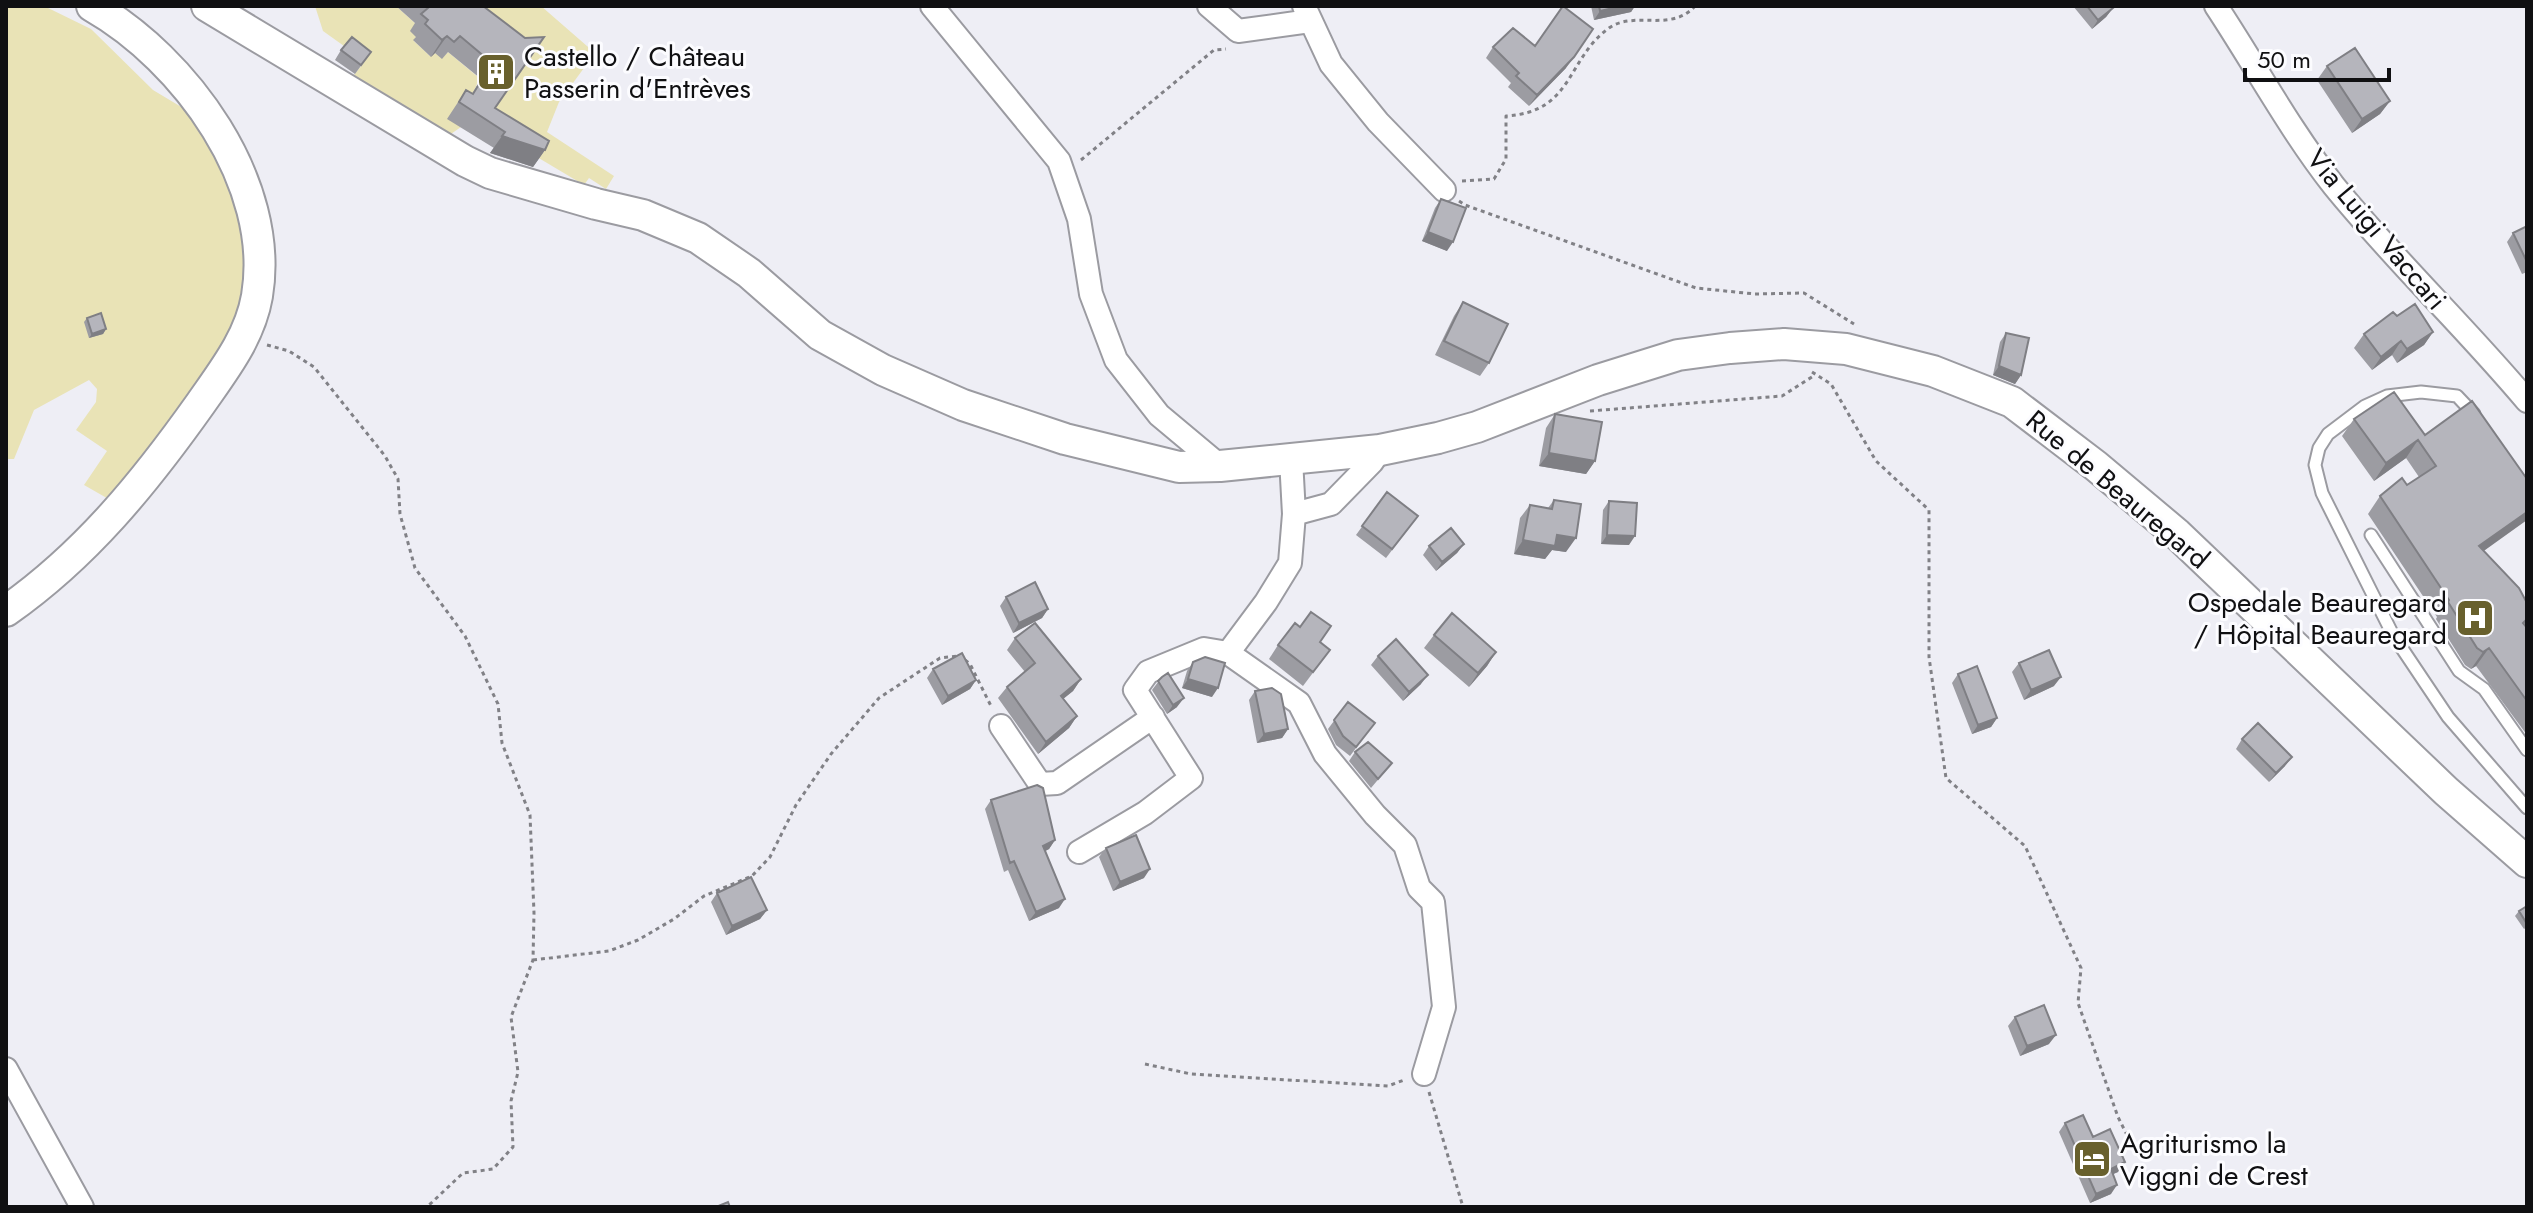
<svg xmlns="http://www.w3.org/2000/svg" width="2533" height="1213" viewBox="0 0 2533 1213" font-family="Jost,sans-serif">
  <rect width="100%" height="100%" fill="#eeeef5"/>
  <path fill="#e9e3b6" d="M6 6H44L91 29 153 90 193 114 222 164 248 245 247 288 234 333 112 501 84 485 107 451 76 430 96 402 97 389 89 380 34 410 14 459H6Z
    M315 6H396L416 24V37L414 41 430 56 435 53 442 58 448 52 478 77C478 95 460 100 461 127L448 136 354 75 365 61 323 31Z
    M451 6H541L595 53 559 102 547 132 614 176 606 189 589 178 584 185 483 125 527 63V59Z"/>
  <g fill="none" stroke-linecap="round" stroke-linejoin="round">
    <g stroke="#9b9ba1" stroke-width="15">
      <path id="lane" d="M2474 414 2457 396 2421 392 2387 396 2365 406 2328 434 2319 448 2315 465 2322 493 2393 635 2448 717 2527 808
        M2371 535 2459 671 2484 689 2527 750"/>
    </g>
    <g stroke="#9b9ba1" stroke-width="26">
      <path id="street" d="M932 6 1059 161 1079 219 1091 294 1116 360 1159 415 1220 466
        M1209 6 1238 31 1310 21
        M1304 6 1331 64 1378 122 1444 190
        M2216 6C2255 65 2290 130 2334 186 2395 261 2465 327 2527 401
        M1291 459 1294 514
        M1228 653 1299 703 1325 754 1375 815 1405 845 1419 888 1433 902 1444 1007 1424 1074
        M1001 726 1040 784 1057 783 1153 717
        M1079 852 1145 813 1191 778 1135 690 1148 672 1204 649 1228 653 1266 602 1290 563 1294 514 1331 504 1372 462 1380 450
        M6 1069 82 1207"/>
    </g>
    <g stroke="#9b9ba1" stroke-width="34">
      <path id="secondary" d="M207 6 465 161 490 173 596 204 643 215 698 238 749 273 820 335 883 370 963 405 1065 439 1179 467 1220 466 1380 450 1438 438 1477 427 1598 380 1678 355 1730 348 1784 344 1846 349 1933 371 2012 402 2096 466 2177 534 2446 791 2527 862
        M6 611C86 555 145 482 201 403 224 370 250 337 257 296 276 183 185 59 92 6"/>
    </g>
    <path stroke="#818186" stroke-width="3" stroke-dasharray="4 4" stroke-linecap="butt" d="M1081 160 1214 50 1226 49
      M1462 181 1494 179 1506 159V116C1574 112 1566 59 1609 28 1635 10 1671 33 1695 6
      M1459 201 1465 205 1696 288 1755 294 1804 293 1854 324
      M267 345 289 351 314 367 385 456 398 479 400 514 415 568 465 636 498 704 502 743 530 815 534 913 533 960 511 1017 518 1072 511 1101 513 1147 493 1169 463 1173 427 1207
      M1812 372 1831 384 1876 461 1929 510V657L1946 778 2025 846 2081 968 2078 1003 2118 1117 2129 1139
      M1590 411 1782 396 1815 375
      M965 660 970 664 992 708
      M533 960 609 951 638 940 674 919 704 896 752 876 770 857 796 805 831 754 879 698 940 658 958 656
      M1145 1064 1191 1074 1388 1086 1404 1080
      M1429 1092 1463 1207"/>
    <use href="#lane" stroke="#fff" stroke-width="11"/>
    <use href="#street" stroke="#fff" stroke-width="22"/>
    <use href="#secondary" stroke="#fff" stroke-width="30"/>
  </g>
  <path fill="#9c9ca2" d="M396 6H483L525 38 495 108 545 150 533 167 490 153 494 148 447 119 466 90 472 94 481 79 448 52 442 59 435 53 431 57 413 40 416 37 410 31 415 23Z
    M1591 6H1635L1631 12 1594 20Z
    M2073 6H2111L2113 8 2106 17 2092 29Z
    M1535 46 1566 68 1529 106 1508 87 1511 83 1486 58 1493 47Z
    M341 50 371 52 355 74 335 60Z
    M2327 66 2390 101 2380 114 2352 133 2317 80Z
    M1441 199 1447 251 1422 241 1435 208Z
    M2527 226V272L2522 274 2507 242 2513 233Z
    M1463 302 1489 363 1480 376 1435 355 1454 316Z
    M2397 316 2433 332 2424 345 2397 363 2392 355 2372 370 2354 348 2364 334Z
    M87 318 106 329 103 334 89 338 84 322Z
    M2006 333 2021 375 2015 384 1993 375 2000 342Z
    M2394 392 2484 551 2527 603V621L2525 625 2527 628V735L2476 666 2471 669 2465 665 2436 619 2437 617 2368 514 2380 496 2407 485 2419 477 2406 458 2374 481 2342 436 2354 419Z
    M1555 414 1595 461 1586 474 1539 466 1546 428Z
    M1387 492 1418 516 1386 558 1356 535Z
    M1554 500 1566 552 1552 550 1545 559 1514 554 1520 518 1530 505 1548 508Z
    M1609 501 1629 545 1601 544 1603 510Z
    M1464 544 1457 553 1436 571 1423 555 1429 546Z
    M1006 597 1048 609 1042 618 1013 633 1000 606Z
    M1434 635 1496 652 1487 666 1469 687 1424 648Z
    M1015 638 1081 679 1073 691 1063 699 1077 716 1069 728 1038 754 998 698 1007 687 1025 672 1007 650Z
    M1320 642 1330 650 1303 686 1269 659 1278 645Z
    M1378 656 1421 684 1403 701 1371 665Z
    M1193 662 1212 697 1182 688 1187 671Z
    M2019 663 2054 686 2024 700 2012 672Z
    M933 669 976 680 970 689 942 705 927 678Z
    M1958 674 1997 718 1991 727 1972 734 1952 683Z
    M1162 677 1177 707 1167 714 1152 690Z
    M1255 691 1288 729 1282 738 1257 743 1249 700Z
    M1348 702 1368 732 1350 756 1336 745 1328 729Z
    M2242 739 2285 766 2269 782 2236 749Z
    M1355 752 1392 763 1371 788 1349 761Z
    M991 800 1055 840 1049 849 1045 851 1059 908 1029 921 1008 870 1004 872 985 809Z
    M1106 848 1144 878 1113 891 1099 857Z
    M717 893 767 910 760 919 726 935 711 902Z
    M2527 906V927L2524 929 2515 916 2519 911Z
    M2015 1017 2049 1044 2020 1056 2008 1026Z
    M2065 1123 2093 1137 2118 1172 2113 1174 2111 1194 2090 1203 2059 1132Z"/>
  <path fill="#7f7f84" d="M1622 6H1635L1631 12 1594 20 1600 11Z
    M2113 8 2106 17 2092 29 2098 20Z
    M447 36 435 53 431 57 442 40Z
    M1574 57 1566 68 1529 106 1537 95Z
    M2390 101 2380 114 2352 133 2362 119Z
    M502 136 545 150 533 167 490 153Z
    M1428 232 1453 242 1447 251 1422 241Z
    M106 329 103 334 89 338 92 334Z
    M2433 332 2424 345 2397 363 2407 349Z
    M2401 341 2392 355 2372 370 2381 357Z
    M1999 366 2021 375 2015 384 1993 375Z
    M2418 440 2406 458 2374 481 2386 463Z
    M1549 453 1595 461 1586 474 1539 466Z
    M2527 512V520L2467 563 2479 546Z
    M1557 535 1576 538 1566 552 1552 550 1545 559 1514 554 1523 540Z
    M1607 535 1635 536 1629 545 1601 544Z
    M1464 544 1457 553 1436 571 1442 562Z
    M1048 609 1042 618 1013 633 1019 623Z
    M2489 648 2476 666 2471 669 2483 652Z
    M1496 652 1487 666 1469 687 1478 673Z
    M1428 675 1421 684 1403 701 1409 692Z
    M2061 677 2054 686 2024 700 2031 690Z
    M1081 679 1073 691 1053 707 1061 696Z
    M1188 679 1218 688 1212 697 1182 688Z
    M976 680 970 689 942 705 948 696Z
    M1184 698 1177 707 1167 714 1173 705Z
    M1077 716 1069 728 1038 754 1046 742Z
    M1997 718 1991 727 1972 734 1978 725Z
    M1288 729 1282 738 1257 743 1264 734Z
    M2292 757 2285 766 2269 782 2276 773Z
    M1055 840 1049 849 1036 856 1043 846Z
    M1150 869 1144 878 1113 891 1120 882Z
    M1065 899 1059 908 1029 921 1036 912Z
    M767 910 760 919 726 935 732 926Z
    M2056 1035 2049 1044 2020 1056 2027 1046Z
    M2125 1162 2118 1172 2104 1178 2111 1169Z
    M2117 1185 2111 1194 2090 1203 2096 1194Z"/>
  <path fill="#b5b5bc" stroke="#7f7f84" stroke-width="2" d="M426 6H483L525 38 544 37 495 108 549 141 545 150 502 136 505 132 459 102 466 90 473 94 492 63 460 36 454 42 447 36 442 40 425 24 428 20 421 14 428 8Z
    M1563 6 1593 29 1574 57 1537 95 1516 76 1519 73 1493 47 1513 28 1535 46Z
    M1599 6H1622L1600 11Z
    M2087 6H2111L2113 8 2098 20Z
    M352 37 371 52 361 65 341 50Z
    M2355 48 2390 101 2362 119 2327 66Z
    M1441 199 1466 208 1453 242 1428 232Z
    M2527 226V262L2513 233Z
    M1463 302 1508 324 1489 363 1444 341Z
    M2415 304 2433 332 2407 349 2401 341 2381 357 2364 334 2393 312 2397 316Z
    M101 313 106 329 92 334 87 318Z
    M2006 333 2029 338 2021 375 1999 366Z
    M2394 392 2425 435 2472 401 2527 479V512L2479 546 2519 588 2527 603V619L2523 623 2527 628V701L2489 648 2483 652 2477 648 2448 602 2449 600 2380 496 2402 478 2407 485 2436 466 2418 440 2386 463 2354 419Z
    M1555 414 1602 422 1595 461 1549 453Z
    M1387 492 1418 516 1392 549 1362 526Z
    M1554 500 1581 504 1576 538 1557 535 1555 546 1523 540 1530 505 1552 509Z
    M1609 501 1637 503 1635 536 1607 535Z
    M1451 528 1464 544 1442 562 1429 546Z
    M1035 582 1048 609 1019 623 1006 597Z
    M1311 612 1331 626 1320 642 1330 650 1313 672 1278 645 1295 623 1300 627Z
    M1452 613 1496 652 1478 673 1434 635Z
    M1035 623 1081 679 1061 696 1077 716 1046 742 1007 687 1035 663 1015 638Z
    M1396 639 1428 675 1409 692 1378 656Z
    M2049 650 2061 677 2031 690 2019 663Z
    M962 653 976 680 948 696 933 669Z
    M1205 657 1225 663 1218 688 1188 679 1193 662Z
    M1977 666 1997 718 1978 725 1958 674Z
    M1168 673 1184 698 1173 705 1158 681 1162 677Z
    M1272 688 1281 694 1288 729 1264 734 1255 691Z
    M1348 702 1375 723 1356 747 1343 736 1334 720Z
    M2258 723 2292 757 2276 773 2242 739Z
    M1368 742 1392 763 1378 779 1355 752Z
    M1037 785 1043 788 1055 840 1043 846 1065 899 1036 912 1014 861 1010 863 991 800Z
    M1136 835 1150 869 1120 882 1106 848Z
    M751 877 767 910 732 926 717 893Z
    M2527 906V924L2519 911Z
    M2044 1005 2056 1035 2027 1046 2015 1017Z
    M2083 1115 2093 1137 2110 1129 2125 1162 2111 1169 2117 1185 2096 1194 2065 1123Z
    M728 1202 730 1207H716Z"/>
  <defs>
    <g id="building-square" transform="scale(2)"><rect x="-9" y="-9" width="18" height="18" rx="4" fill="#68602d" stroke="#fcfcff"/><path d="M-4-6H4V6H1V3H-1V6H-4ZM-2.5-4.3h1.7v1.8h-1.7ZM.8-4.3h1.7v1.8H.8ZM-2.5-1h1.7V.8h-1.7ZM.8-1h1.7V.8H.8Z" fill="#fff"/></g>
    <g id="hospital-square" transform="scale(2)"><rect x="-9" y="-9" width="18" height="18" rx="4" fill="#68602d" stroke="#fcfcff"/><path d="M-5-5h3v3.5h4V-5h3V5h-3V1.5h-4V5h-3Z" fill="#fff"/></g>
    <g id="hotel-square" transform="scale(2)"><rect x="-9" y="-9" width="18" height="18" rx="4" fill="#68602d" stroke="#fcfcff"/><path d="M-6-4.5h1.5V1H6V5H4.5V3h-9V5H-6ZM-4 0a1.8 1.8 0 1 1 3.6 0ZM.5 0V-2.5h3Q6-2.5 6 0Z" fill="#fff"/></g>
  </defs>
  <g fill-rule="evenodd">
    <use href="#building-square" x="496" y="72"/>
    <use href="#hospital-square" x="2475" y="618"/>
    <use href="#hotel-square" x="2092" y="1159"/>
  </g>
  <g text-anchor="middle" stroke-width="6" stroke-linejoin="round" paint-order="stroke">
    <g font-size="28" fill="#101012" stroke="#fcfcff" text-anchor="start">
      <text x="524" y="66">Castello / Château<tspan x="524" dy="32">Passerin d'Entrèves</tspan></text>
      <text x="2447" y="612" text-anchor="end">Ospedale Beauregard<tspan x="2447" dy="32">/ Hôpital Beauregard</tspan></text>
      <text x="2120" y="1153">Agriturismo la<tspan x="2120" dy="32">Viggni de Crest</tspan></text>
    </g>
    <g font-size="28" fill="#101012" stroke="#fcfcff">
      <text transform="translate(2377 229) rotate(50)" y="10">Via Luigi Vaccari</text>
      <text transform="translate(2118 489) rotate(40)" y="10">Rue de Beauregard</text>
    </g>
  </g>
  <rect width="2533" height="1213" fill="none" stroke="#101012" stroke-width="16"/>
  <path d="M2245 68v12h144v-12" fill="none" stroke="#101012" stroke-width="4"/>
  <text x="2257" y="68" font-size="24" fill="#101012" stroke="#fcfcff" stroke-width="6" paint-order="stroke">50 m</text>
</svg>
